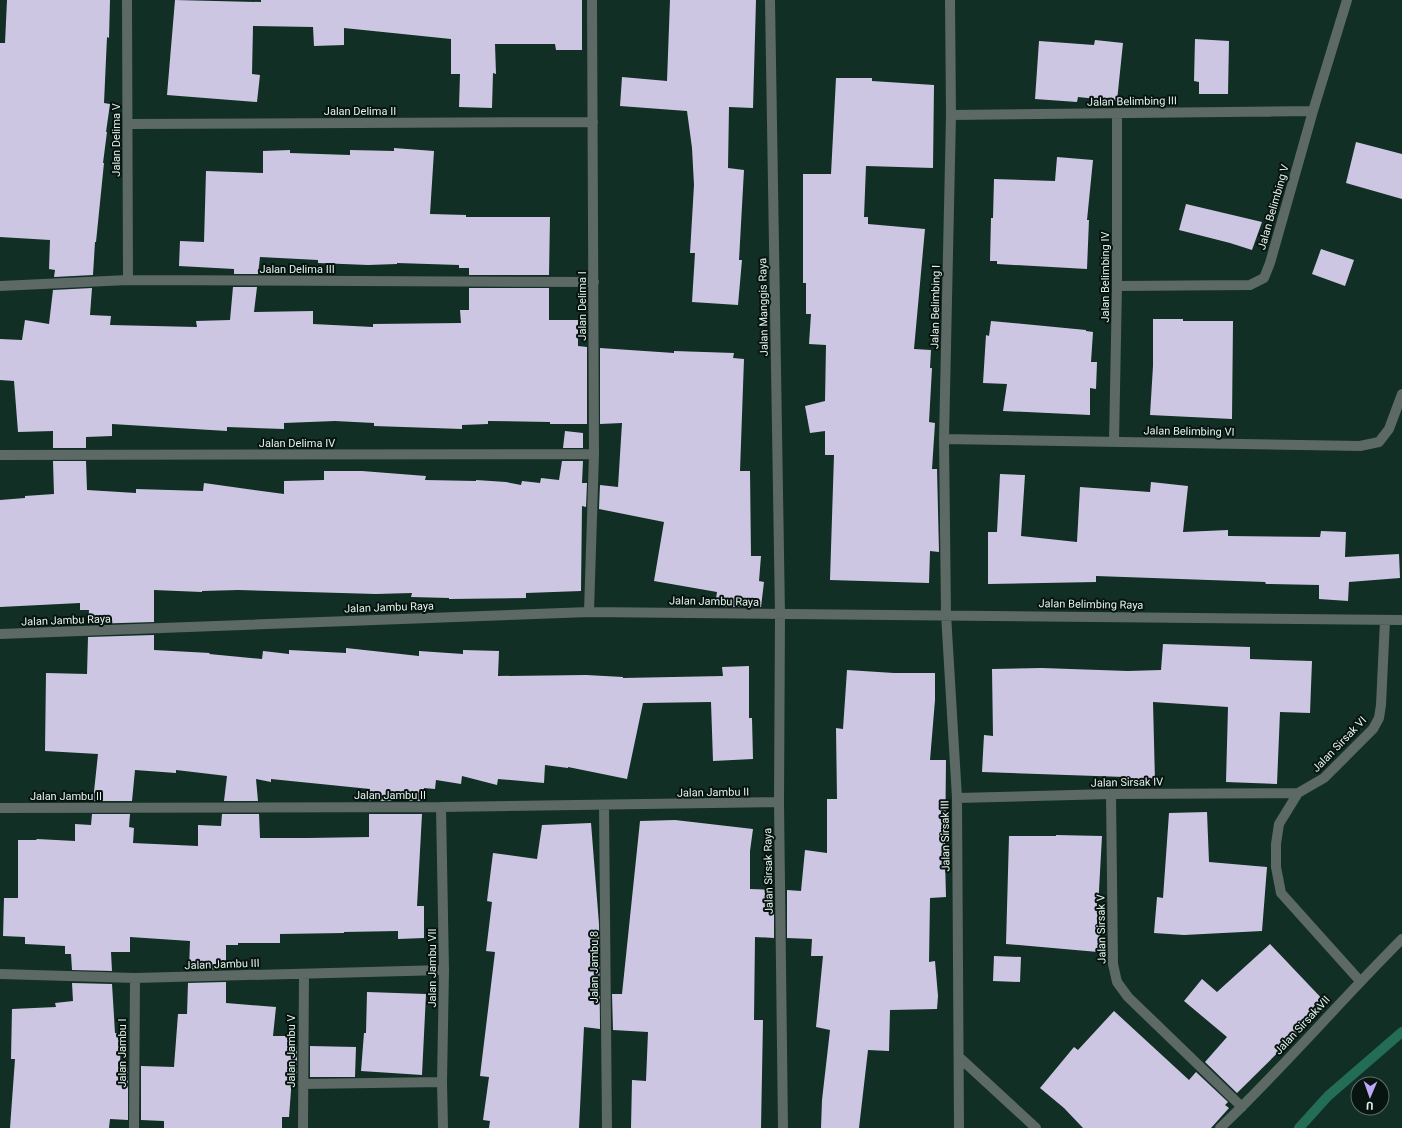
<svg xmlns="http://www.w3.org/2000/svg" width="1402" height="1128" viewBox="0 0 1402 1128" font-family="Roboto,sans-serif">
  <rect width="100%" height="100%" fill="#112f25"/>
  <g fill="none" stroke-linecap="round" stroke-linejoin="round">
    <path stroke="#236d57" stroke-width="10" d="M1299 1128 1328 1096 1402 1032"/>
  </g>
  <path fill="#cdc6e3" d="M7 0H110L109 38 107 37 104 103 110 104 106 132H107L103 163H104L96 242H95L93 275 54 277 55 270 49 269 50 240 0 237V43H5Z
    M175 0 261 2V0H582V50H556L555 44H495L496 74 493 73 492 108 459 107 460 74H451V39L344 28V45L314 46 313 27 253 26 252 74 260 75 257 102 167 95Z
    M670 0H756L753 108 729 107 728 168 744 170 739 260H742L738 305 692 302 695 253H690L694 185 692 148 687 111 620 106 622 77 667 81Z
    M1195 39 1229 41 1228 94H1199V82L1194 81Z
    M1095 40 1123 43 1117 101 1078 97 1077 102 1035 99 1039 41 1094 45Z
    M836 78H872V81L934 85 933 168 866 166 864 217H868V224L925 229 914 349 931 350 930 368H932L929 422 935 423 932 469H937L939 552 930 551 929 583 830 580 834 455H825V431L810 433 805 406 825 401 826 345 809 344 811 314H806V283H803V174H831Z
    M1356 142 1402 154V199L1346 183Z
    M394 148 434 151 430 214 466 215V217H550L549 275H469V268H459V265L397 263V264L368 265 318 263V260L260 257 258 274H234V269L179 266 180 241 204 242 206 171 263 173V151L290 150V153L350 155V150L394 151Z
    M1057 157 1093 160 1087 220H1089L1087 269 997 264V261H990L991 218H993L994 179 1055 181Z
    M1186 204 1262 222 1252 250 1230 243 1179 230Z
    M1321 249 1354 260 1345 286 1312 274Z
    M233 287H257L254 312 313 311V324L373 327V324L461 323 460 310H469V288H549V320H578V346L587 347V424H550V422L488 421V424L462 425V429L374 426V423L335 421 284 423V429L227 427V431L112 424V436L86 437V448H53V431L18 432 14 381 0 380V339L22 340 25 320 49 324 53 290 92 288 90 315 111 316 110 325 197 327 196 321 230 320Z
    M1153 319H1183V321H1233L1232 419 1150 415 1153 366Z
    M991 321 1086 330V331L1093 332 1091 362H1097L1096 389 1090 388V415L1003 411 1007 384 983 383 986 335 989 336Z
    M600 348 674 353V351L734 353 733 358 744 359 740 471H750L751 556H761L759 581 764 582 761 607H728L715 605 717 592 654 581 664 522 599 509 600 485 618 487 622 423 600 424Z
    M565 431 583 433V448H563Z
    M53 461H86L87 490 136 493V489L203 491 204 483 284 494V481L324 480V471H362L426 476 425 480 476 481V480L506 482 521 485 522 481 540 483 541 478 559 480 562 461H583L582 483H587L586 507 582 506 581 591 526 593V598L449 599V598L411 597 412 593 376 594 238 590 202 591V592L154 590V622L88 624 89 610H80V603L0 607V500L25 498V496L54 494Z
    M1000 474 1025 475 1021 536 1077 542 1080 487 1150 492 1151 482 1188 486 1183 532 1228 530V536L1320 537 1321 531 1346 532 1345 557 1399 554 1400 578 1349 582 1348 601 1319 599V585L1266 584 1265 582 1096 576V582L988 584V532H997Z
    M154 635V650L210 653 209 654 262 659 263 651 289 654V650L346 653V648L419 656V651L463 654V650L499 651 498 676 586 675 623 677V678L723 676 722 667 749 666V718H752L753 759 713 761 711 702 643 703 627 779 568 767V768L545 765 544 783 498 779 497 785 462 776 461 784 436 780 435 789 424 788 423 801H369L370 789 271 779V782L256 779 258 801H224L227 776 176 770V773L135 770 132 801H93L98 754 45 751 46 673 87 674 88 637Z
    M1163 644 1250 647V659L1312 661 1310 713 1280 712 1277 784 1226 782 1228 707 1153 702 1155 781H1125V777L982 772 984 735 993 736 992 669 1042 668 1128 671 1161 670Z
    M847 670 894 673H935V700L930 760H946L945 858 946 897 930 898 929 962 935 961 938 996 937 1009 890 1010 889 1051 868 1050 859 1128H821L822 1100 830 1030 816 1027 823 956H811L812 939 787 938V890L801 891 805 850 827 853V799H837L836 728 843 729Z
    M1207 812 1209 862 1267 867 1262 931 1184 935 1154 933 1157 897 1163 898 1169 813Z
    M92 814H130L129 827 134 828 133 843 198 846V825L221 826 222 814H259L260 838H308L369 837V814H422L417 906H424V938L398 939V931L344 932V933L280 934V943H238V945H226V969L189 970 190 941 130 937V952H111L112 971 72 970 71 954H65V946L25 944V937L3 936 4 898H18V840H36L37 839 75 841V824L91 825Z
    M675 820 753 829 750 851V889L774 890V938L755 937 754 1020H763L761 1128H631L632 1080 646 1081 648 1032 613 1030 612 994H622L640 821Z
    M591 823 599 924 600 1029 584 1027 579 1128H489L490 1121 483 1120 489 1077 480 1076 495 952 486 951 492 902 487 901 493 853 537 859 542 825Z
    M1056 835 1102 836 1097 926H1101L1098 952 1006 944 1009 836H1056Z
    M1270 944 1327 1004 1237 1093 1205 1062 1227 1037 1184 1001 1202 979 1217 992Z
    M994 956 1021 957 1020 982 993 981Z
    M226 982V1003L276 1007 273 1036H294L293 1045H297V1077H292L289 1117H282V1128H164V1121L141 1120V1066L174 1067 178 1014H187L188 983Z
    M72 983 112 984 115 1033 121 1034 120 1065H128V1120L110 1119 109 1128H10L15 1059H11L12 1009 56 1007 55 1003 73 1001Z
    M367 992 426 994 422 1075 361 1071 364 1033H366Z
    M1114 1011 1189 1080 1196 1072 1228 1102 1225 1105 1229 1108 1211 1128H1083L1064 1108 1040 1088 1074 1047 1078 1050Z
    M310 1046 356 1047 355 1077H310Z"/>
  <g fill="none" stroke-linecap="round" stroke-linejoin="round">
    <path stroke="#5c6964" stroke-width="10" d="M127 0 128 280
      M770 0 780 614 779 802 783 1128
      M950 0 951 115 944 439 946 614 957 798 959 1128
      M951 115 1313 111
      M128 124 593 122
      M0 286 128 280 594 282
      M1117 286 1250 285 1264 278 1270 263 1313 111 1347 0
      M944 439 1360 446 1379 442 1389 429 1402 394
      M1114 442 1117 286V113
      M0 455 594 454
      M589 612 594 454 592 0
      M0 634 589 612 1402 620
      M1111 794 1113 964 1117 982 1128 997 1242 1107
      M957 798 1111 794 1298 793
      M604 806 607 1128
      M441 807 444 970 442 1082 443 1128
      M0 808 441 807 779 802
      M0 974 135 978 444 970
      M1360 981 1281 893 1276 867V844L1279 824 1298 793 1324 778 1373 729 1379 718 1381 705 1385 620
      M959 1057 1036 1128
      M303 1084 442 1082
      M134 1128 135 978
      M303 1128 304 974
      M1220 1128C1283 1068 1340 1001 1402 939"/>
  </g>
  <g text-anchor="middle" stroke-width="4" stroke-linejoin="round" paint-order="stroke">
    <g font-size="11" fill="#e1f2eb" stroke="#081410">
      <text transform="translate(1132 101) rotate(-1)" y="4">Jalan Belimbing III</text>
      <text x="360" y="115">Jalan Delima II</text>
      <text transform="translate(116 140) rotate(-90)" y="4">Jalan Delima V</text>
      <text transform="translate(1273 207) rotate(-74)" y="4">Jalan Belimbing V</text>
      <text x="297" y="273">Jalan Delima III</text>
      <text transform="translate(1105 277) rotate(-90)" y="4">Jalan Belimbing IV</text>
      <text transform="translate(582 306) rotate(-90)" y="4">Jalan Delima I</text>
      <text transform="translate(763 307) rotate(-91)" y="4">Jalan Manggis Raya</text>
      <text transform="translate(935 307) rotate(-89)" y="4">Jalan Belimbing I</text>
      <text transform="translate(1189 431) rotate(1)" y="4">Jalan Belimbing VI</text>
      <text x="297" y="447">Jalan Delima IV</text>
      <text transform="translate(714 601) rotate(1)" y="4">Jalan Jambu Raya</text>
      <text transform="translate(1091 604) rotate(1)" y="4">Jalan Belimbing Raya</text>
      <text transform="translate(389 607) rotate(-2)" y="4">Jalan Jambu Raya</text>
      <text transform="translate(66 620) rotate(-2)" y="4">Jalan Jambu Raya</text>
      <text transform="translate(1339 744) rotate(-46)" y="4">Jalan Sirsak VI</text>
      <text transform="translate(1127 782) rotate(-1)" y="4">Jalan Sirsak IV</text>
      <text transform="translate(713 792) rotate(-1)" y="4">Jalan Jambu II</text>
      <text x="390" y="799">Jalan Jambu II</text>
      <text x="66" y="800">Jalan Jambu II</text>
      <text transform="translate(945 836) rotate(-91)" y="4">Jalan Sirsak III</text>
      <text transform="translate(768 871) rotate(-91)" y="4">Jalan Sirsak Raya</text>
      <text transform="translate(1101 929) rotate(-91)" y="4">Jalan Sirsak V</text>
      <text transform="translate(222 964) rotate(-2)" y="4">Jalan Jambu III</text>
      <text transform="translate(594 967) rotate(-90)" y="4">Jalan Jambu 8</text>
      <text transform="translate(432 968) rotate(-90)" y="4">Jalan Jambu VII</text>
      <text transform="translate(1302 1025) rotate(-47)" y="4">Jalan Sirsak VII</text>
      <text transform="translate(291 1051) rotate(-90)" y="4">Jalan Jambu V</text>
      <text transform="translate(122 1053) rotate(-90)" y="4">Jalan Jambu I</text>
    </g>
  </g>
  <g transform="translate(1370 1096) rotate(182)"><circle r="19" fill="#081410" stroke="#5f6d68"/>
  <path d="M0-3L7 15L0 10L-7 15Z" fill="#bda9f5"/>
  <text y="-6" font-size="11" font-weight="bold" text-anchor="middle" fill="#e1f2eb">U</text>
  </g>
</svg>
